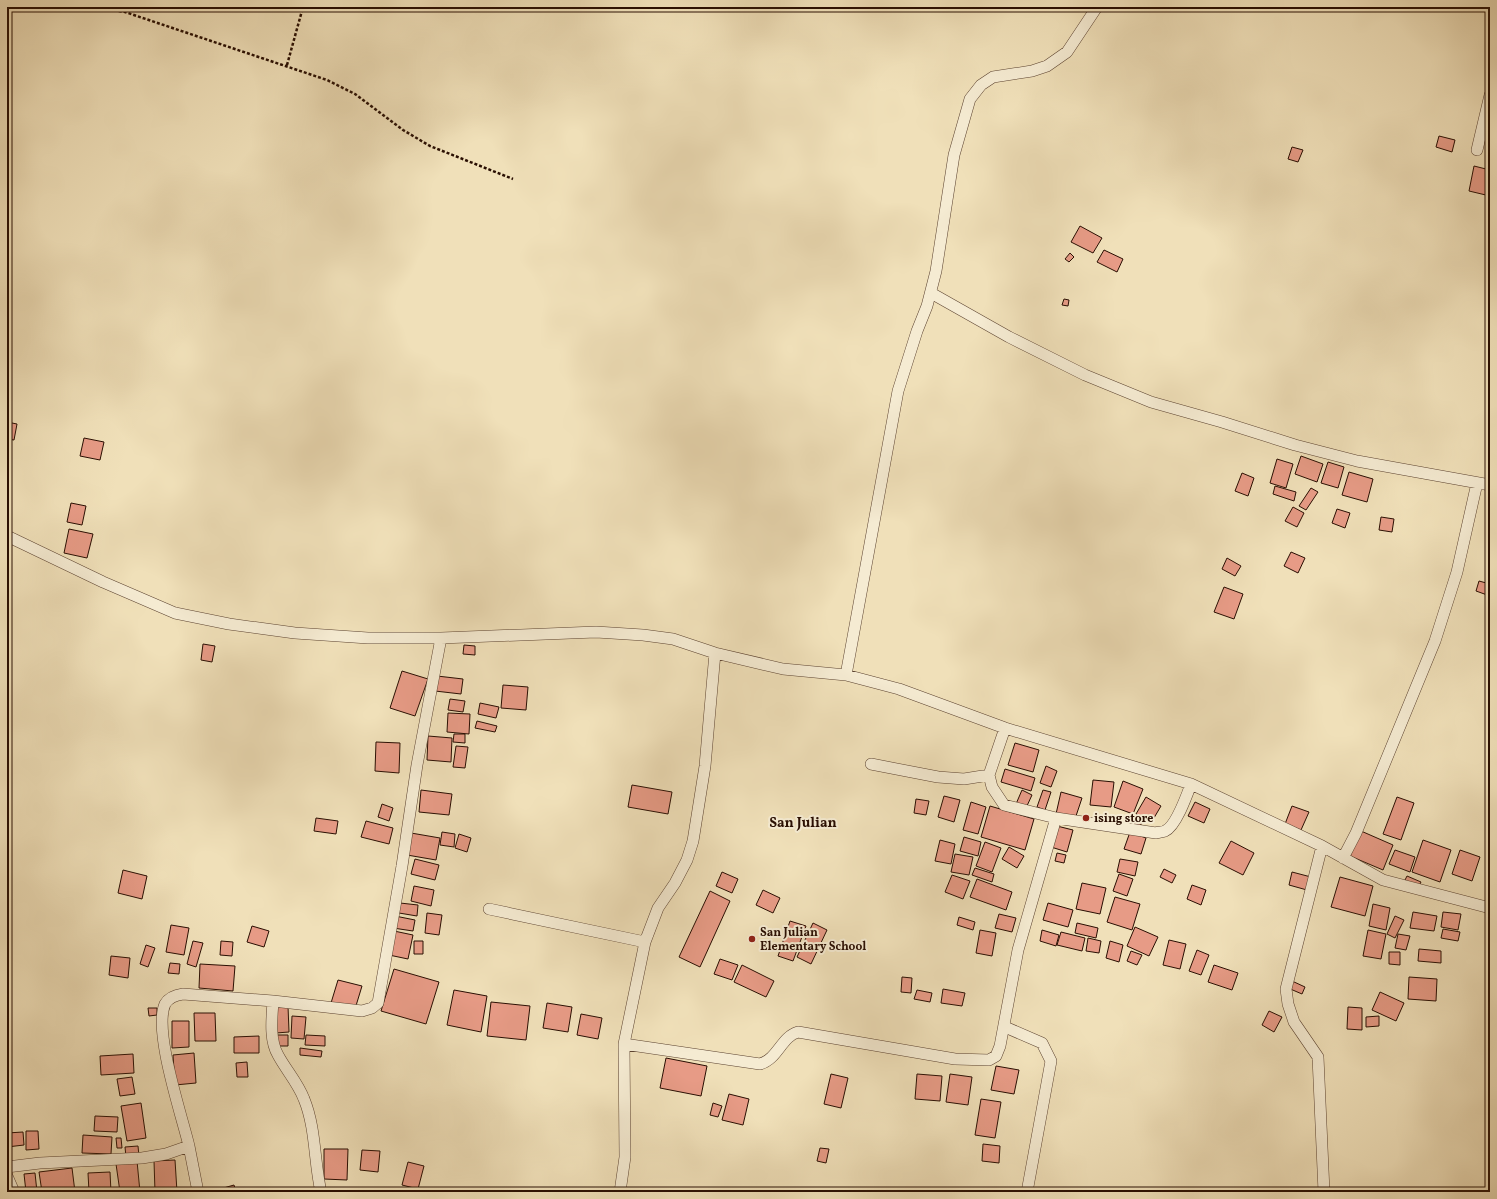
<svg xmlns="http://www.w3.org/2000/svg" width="1497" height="1199" viewBox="0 0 1497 1199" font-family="Vollkorn,serif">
  <rect width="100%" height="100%" fill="#f0e0b9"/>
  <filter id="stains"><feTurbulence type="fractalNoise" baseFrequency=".005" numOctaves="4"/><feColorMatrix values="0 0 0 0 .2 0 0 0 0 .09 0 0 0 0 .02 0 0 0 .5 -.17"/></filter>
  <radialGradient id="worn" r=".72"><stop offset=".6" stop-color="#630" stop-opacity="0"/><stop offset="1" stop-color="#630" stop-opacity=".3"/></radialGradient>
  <path fill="#e79b86" stroke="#290e02" d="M1439 136 1455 140 1452 152 1436 147Z
    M1292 147 1303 150 1298 162 1288 159Z
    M1474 166 1490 170V196L1469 191Z
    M1080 226 1102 238 1093 253 1071 242Z
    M1104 250 1123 259 1117 272 1097 262Z
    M1070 253 1074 257 1069 262 1065 259Z
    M1064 299 1069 300 1068 306 1062 305Z
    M7 422 17 424 14 440 7 439Z
    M84 438 104 442 100 460 80 456Z
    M1301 456 1323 464 1317 482 1295 474Z
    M1277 459 1293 464 1286 488 1270 483Z
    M1328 462 1344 467 1338 488 1321 483Z
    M1349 472 1373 479 1367 502 1342 495Z
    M1242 473 1254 478 1248 496 1235 491Z
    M1275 486 1296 492 1294 501 1273 494Z
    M1311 488 1318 492 1306 510 1299 506Z
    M71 503 86 506 82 525 67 522Z
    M1293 507 1304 513 1297 527 1285 521Z
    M1337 509 1350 513 1345 528 1332 523Z
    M1381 517 1394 519 1392 532 1379 530Z
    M69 529 93 534 87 558 64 553Z
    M1291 552 1305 558 1298 573 1284 566Z
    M1227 558 1241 566 1235 576 1222 569Z
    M1479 581 1490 584V596L1476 591Z
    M1224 587 1243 594 1234 619 1214 612Z
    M203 644 215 646 212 662 201 660Z
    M464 645 475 646V655L463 654Z
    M402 671 428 679 415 716 390 708Z
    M437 676 463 679 461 694 435 691Z
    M503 685 528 687 526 710 501 708Z
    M450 699 465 701 463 712 448 710Z
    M480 703 499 707 496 718 478 714Z
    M448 713 470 714 469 734 447 732Z
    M477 721 497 726 495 732 475 728Z
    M454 734H465V743L453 742Z
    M428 736 452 738 451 762 427 760Z
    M376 742 400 743 399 773 375 771Z
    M1015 743 1039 750 1033 772 1008 765Z
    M456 746 468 747 465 768 453 767Z
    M1046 766 1057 771 1051 787 1040 783Z
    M1005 769 1035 778 1031 791 1001 782Z
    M1093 780 1114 782 1111 807 1090 805Z
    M1123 781 1143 789 1133 814 1114 807Z
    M632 785 672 792 668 814 628 807Z
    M421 790 452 794 449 815 419 812Z
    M1022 790 1032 795 1026 808 1016 804Z
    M1043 790 1051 792 1045 810 1037 807Z
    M1061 792 1082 798 1075 819 1056 814Z
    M944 796 960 800 954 822 938 817Z
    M1146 797 1161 806 1151 823 1136 814Z
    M1397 797 1414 803 1401 840 1383 834Z
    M916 799 929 801 926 815 914 813Z
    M971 802 986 807 978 834 963 830Z
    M1195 802 1210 809 1204 823 1188 816Z
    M382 804 393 808 389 821 378 817Z
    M990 806 1034 819 1025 850 981 837Z
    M1292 806 1309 812 1301 830 1285 824Z
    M316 818 338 821 336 834 314 831Z
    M1136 818 1143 821 1140 826 1134 824Z
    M366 821 393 828 389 844 361 837Z
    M1057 826 1073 830 1067 852 1051 847Z
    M1361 831 1393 845 1383 870 1350 856Z
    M442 832 455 834 454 847 440 845Z
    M1130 832 1146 838 1141 854 1124 849Z
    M411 833 440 838 436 860 407 855Z
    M459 834 471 838 467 852 455 848Z
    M964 837 981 842 978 856 960 851Z
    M940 840 955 844 951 864 935 861Z
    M1423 840 1451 850 1440 882 1412 872Z
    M1231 841 1254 853 1243 875 1219 863Z
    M985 842 1001 848 992 872 976 866Z
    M1009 847 1024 856 1017 868 1002 859Z
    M1395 850 1415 857 1410 872 1389 864Z
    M1460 850 1480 857 1472 881 1452 874Z
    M1057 853 1066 855 1064 863 1055 861Z
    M955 854 973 857 969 875 951 872Z
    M415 859 439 865 435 880 411 874Z
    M1120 859 1138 862 1135 876 1117 872Z
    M975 868 994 874 992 882 972 875Z
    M1164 869 1176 875 1172 883 1160 877Z
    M123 870 147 876 142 899 118 893Z
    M722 872 738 879 732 893 716 886Z
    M1292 872 1311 877 1307 890 1289 885Z
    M1119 874 1133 879 1127 896 1113 891Z
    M952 875 970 881 963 899 945 892Z
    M1407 876 1421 882 1418 888 1404 882Z
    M1340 877 1373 886 1365 916 1331 907Z
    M977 879 1012 892 1006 910 970 897Z
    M1082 883 1106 888 1100 914 1076 909Z
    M1192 885 1206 890 1201 905 1187 899Z
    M414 886 434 890 431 906 411 901Z
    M763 890 780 898 773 913 756 905Z
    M710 891 730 901 700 967 679 957Z
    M1115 897 1140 904 1132 930 1107 922Z
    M400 903 418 905 417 916 399 913Z
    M1048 903 1073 910 1068 927 1043 920Z
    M1373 904 1390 908 1386 930 1369 926Z
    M1413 912 1437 916 1434 931 1410 928Z
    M1443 912 1461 914 1458 930 1441 927Z
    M427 913 442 915 439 935 425 933Z
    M999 914 1016 918 1012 932 995 928Z
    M395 916 415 920 413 931 393 928Z
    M1395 916 1404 920 1395 938 1387 934Z
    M959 917 975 922 973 930 957 925Z
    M790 921 806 926 793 961 778 956Z
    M813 923 827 930 811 964 797 957Z
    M1077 923 1098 928 1096 938 1075 933Z
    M171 925 189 928 184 955 166 952Z
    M252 926 269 931 264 947 247 942Z
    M1135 927 1158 937 1149 956 1127 946Z
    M1443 929 1460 932 1458 941 1441 938Z
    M980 930 996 933 992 956 976 953Z
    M1042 930 1059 935 1056 946 1040 941Z
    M1368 930 1386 934 1381 959 1363 956Z
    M394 931 413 935 408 959 389 955Z
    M1061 932 1085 938 1082 951 1057 945Z
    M1398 934 1410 936 1406 950 1395 948Z
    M1088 938 1101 941 1099 953 1086 951Z
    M1169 940 1186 944 1180 969 1163 965Z
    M193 941 203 943 196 967 187 964Z
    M221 941 233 942 232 956 220 955Z
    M414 941H423V954H414Z
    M1110 941 1123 945 1119 962 1106 958Z
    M146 945 155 948 148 967 140 964Z
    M1419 949 1441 951V963L1418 961Z
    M1197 950 1209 955 1201 975 1189 971Z
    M1131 951 1142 955 1137 965 1127 961Z
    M1389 952H1400V965L1389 964Z
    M111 956 130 958 128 978 109 975Z
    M720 959 738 965 732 980 714 974Z
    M170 963 180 964 179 974 168 973Z
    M200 964 235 966 233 991 199 988Z
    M742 965 774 981 766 997 734 982Z
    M1214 965 1238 973 1232 990 1208 982Z
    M394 969 439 982 426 1024 381 1011Z
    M902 977 912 978 911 993 901 992Z
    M1409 977 1437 979 1436 1001 1408 999Z
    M338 980 362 986 355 1009 331 1003Z
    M1292 981 1305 987 1302 994 1288 988Z
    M943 989 965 993 962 1006 941 1003Z
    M454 990 487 996 481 1032 447 1025Z
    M917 990 932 993 930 1002 914 999Z
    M1380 992 1404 1003 1396 1021 1372 1010Z
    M491 1002 530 1006 526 1040 487 1036Z
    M547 1003 572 1007 568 1032 543 1028Z
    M288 1006 289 1032 276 1033 274 1007Z
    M1348 1007 1362 1008V1030L1347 1029Z
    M148 1008H157V1015L149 1016Z
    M1269 1011 1282 1017 1274 1032 1262 1025Z
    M194 1013H215L216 1041H195Z
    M581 1014 602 1018 598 1039 577 1035Z
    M292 1016 306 1017 304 1039 291 1038Z
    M1379 1016V1026L1366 1027V1017Z
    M172 1021H189V1047L172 1048Z
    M276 1035H288V1046H276Z
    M306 1035 325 1036V1046L305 1045Z
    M259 1036V1053H234V1037Z
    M300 1048 322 1051 321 1057 300 1055Z
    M194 1053 196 1083 175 1085 173 1055Z
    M133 1054 134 1073 101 1075 100 1056Z
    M666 1058 707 1066 701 1096 660 1088Z
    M247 1062 248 1077H237L236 1063Z
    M996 1066 1019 1070 1014 1094 991 1090Z
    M831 1074 848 1078 841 1108 824 1104Z
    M917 1074 942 1076 940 1101 915 1099Z
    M950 1074 972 1077 968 1105 946 1102Z
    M132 1077 135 1094 120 1096 117 1079Z
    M729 1094 749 1099 743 1125 722 1120Z
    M981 1099 1001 1102 995 1138 975 1135Z
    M141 1103 146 1138 127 1141 121 1106Z
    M713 1103 722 1106 718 1117 710 1115Z
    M95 1116 118 1117 117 1132 94 1131Z
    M26 1131H38L39 1149 26 1150Z
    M23 1132 24 1145 7 1147V1133Z
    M83 1135 112 1137 111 1154 82 1153Z
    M116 1138H121L122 1148H117Z
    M983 1144 1000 1146 999 1163 982 1161Z
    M138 1146 139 1156 126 1157 125 1147Z
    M820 1148 829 1149 826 1163 817 1161Z
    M324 1149H348L347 1180 324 1179Z
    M362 1150 380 1151 378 1172 360 1170Z
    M175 1160 177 1192H155L154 1161Z
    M137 1161 140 1192H120L116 1164Z
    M408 1162 424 1166 418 1189 402 1185Z
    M72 1168 75 1192H42L39 1172Z
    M110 1172 111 1192H89L88 1173Z
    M35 1173 37 1192H26L24 1174Z
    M234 1185 236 1192H221L220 1189Z
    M365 1188 380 1189V1192H365Z"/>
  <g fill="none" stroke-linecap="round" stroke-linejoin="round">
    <g stroke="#5b4230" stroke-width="12">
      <path id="street" d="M1477 150 1490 95
        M931 293 1009 337 1085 375 1151 402 1222 422 1295 445 1357 461 1490 485
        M7 536 103 582 175 613 229 624 295 633 368 638H441L596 632 643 635 673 639 715 653 783 669 846 675 899 689 1005 728 1191 784 1322 846 1383 880 1490 908
        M846 675 898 391 917 331 927 306 936 271 954 155 970 99 981 85 993 77 1032 71 1047 66 1067 52 1097 7
        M1005 728 989 775 992 787 1004 805 1056 818
        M871 764 938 777 964 779 989 775
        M1322 846 1286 989 1288 1004 1294 1022 1318 1057 1324 1192
        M1343 858 1356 833 1435 641 1457 572 1477 483
        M489 909 645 942
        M273 1001C272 1017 269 1040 278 1055 286 1070 298 1083 304 1099 316 1128 314 1162 321 1192
        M1005 1027 1042 1043 1051 1061 1027 1192
        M624 1044 760 1064C778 1059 781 1037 798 1032L955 1059 989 1060 996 1056 1000 1046 1018 950 1056 818 1156 833C1159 832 1163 832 1165 831 1176 826 1187 795 1191 784
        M189 1146 198 1192
        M7 1167 40 1163 142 1158 166 1154 189 1146C182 1116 153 1031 165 1004 169 997 176 995 183 994L273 1001 362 1011 372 1008 378 1003 402 866 417 765 441 638
        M7 1176 14 1192
        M620 1192 625 1157 624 1044 645 942 658 908 675 883 687 860 693 841 705 766 715 653"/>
    </g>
    <path stroke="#290e02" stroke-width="2.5" stroke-dasharray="3 2" stroke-linecap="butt" d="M89 7 125 12 327 80 355 94 403 130 430 146 513 179
      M287 65 303 7"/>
    <use href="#street" stroke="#f5ebd2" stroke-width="11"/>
  </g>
  <g fill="#8f2418" stroke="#f5ebd2" stroke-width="1.5">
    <circle cx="1086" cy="818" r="4"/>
    <circle cx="752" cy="939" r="4"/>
  </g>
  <g text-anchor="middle" stroke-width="4" stroke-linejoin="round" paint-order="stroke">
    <g font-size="12" font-weight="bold" fill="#290e02" stroke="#f5ebd2" text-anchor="start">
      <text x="1094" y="822">ising store</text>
      <text x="760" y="936">San Julian<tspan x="760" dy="14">Elementary School</tspan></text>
    </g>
    <g font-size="14" font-weight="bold" fill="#290e02" stroke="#f5ebd2">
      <text x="803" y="827">San Julian</text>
    </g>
  </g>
  <rect width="1497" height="1199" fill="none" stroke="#f0e0b9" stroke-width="24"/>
  <rect x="8" y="8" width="1481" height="1183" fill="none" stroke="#290e02" stroke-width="2"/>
  <rect x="12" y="12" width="1473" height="1175" fill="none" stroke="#290e02"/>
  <rect width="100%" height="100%" filter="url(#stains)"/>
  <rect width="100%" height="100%" fill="url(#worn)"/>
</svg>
